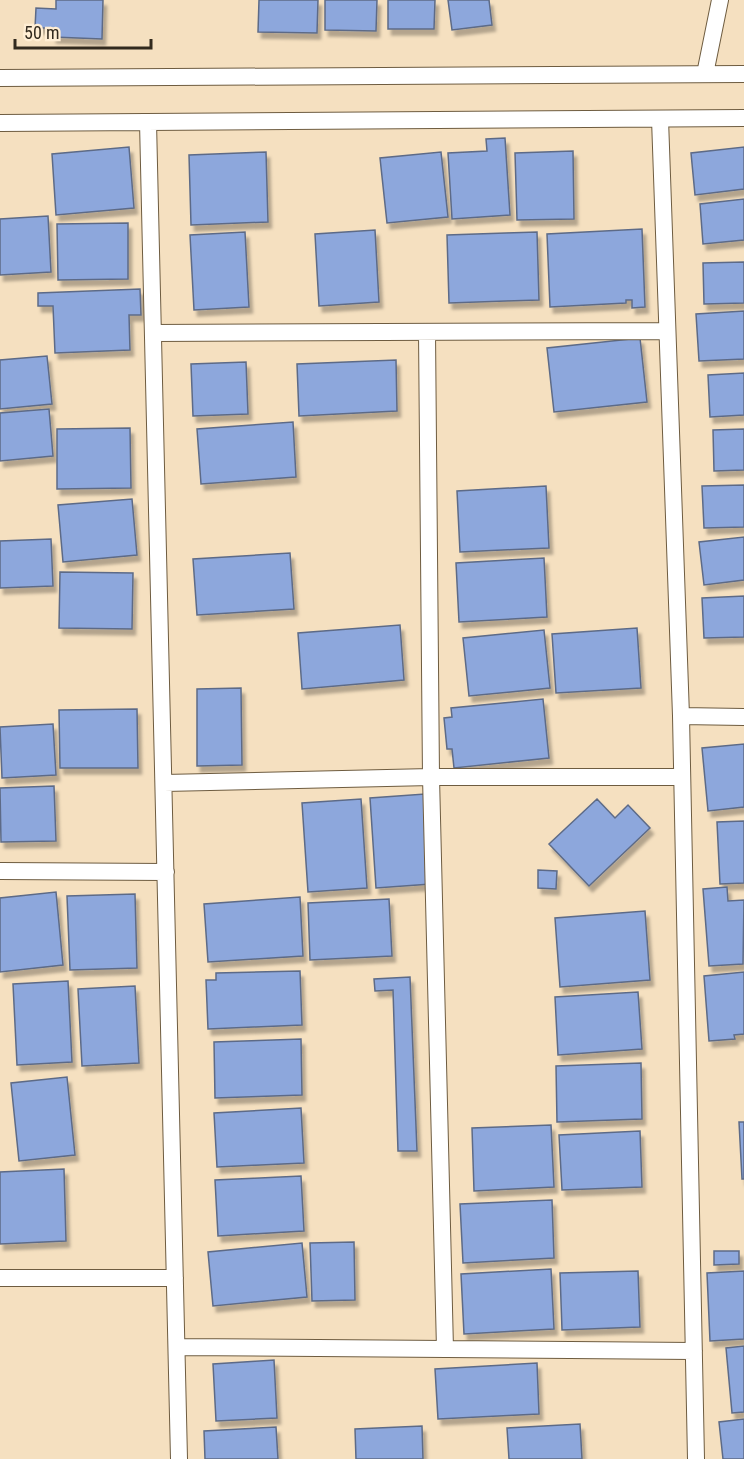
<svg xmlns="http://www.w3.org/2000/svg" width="744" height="1459" viewBox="0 0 744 1459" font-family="'Roboto Condensed',sans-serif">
  <defs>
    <filter id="shadow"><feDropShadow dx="3.5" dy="6" stdDeviation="1.5" flood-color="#0004"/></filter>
  </defs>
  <rect width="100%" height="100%" fill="#f5e0c0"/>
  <path fill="#8da7dc" stroke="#5d6b87" stroke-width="1.5" filter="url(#shadow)" d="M56 0H103L102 39 53 37V28H35L36 8 56 9Z
    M259 0H318L317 33 258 32Z
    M325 0H377L376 31 325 30Z
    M388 0H435L434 29H388Z
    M448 0H489L492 25 452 30Z
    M505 138 510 215 452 219 448 153 487 151 486 139Z
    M129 147 134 208 56 215 52 154Z
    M744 147V189L695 195 691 153Z
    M573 151 574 219 517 220 515 153Z
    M266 152 268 222 191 225 189 155Z
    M441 152 448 217 387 223 380 158Z
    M744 199V240L703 244 700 204Z
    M48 216 51 272 0 275V219Z
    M128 223V279L58 280 57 224Z
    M642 229 645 307 632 308V300H626V303L550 307 547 234Z
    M375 230 379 302 319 306 315 234Z
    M245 232 249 307 194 310 190 235Z
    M537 232 539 300 449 303 447 235Z
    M744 262V303L704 304 703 263Z
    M140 289 141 315H129L130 350 55 353 53 306H38V293Z
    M744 311V359L699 361 696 314Z
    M640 338 647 402 554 412 547 348Z
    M47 356 52 404 0 409V360Z
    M396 360 397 411 299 416 297 364Z
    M246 362 248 414 193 416 191 364Z
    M744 373V415L710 417 708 375Z
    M49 409 53 456 0 461V413Z
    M293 422 296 477 201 484 197 429Z
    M130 428 131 488 57 489V429Z
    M744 429V470L714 471 713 430Z
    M744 485V527L704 528 702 486Z
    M546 486 549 548 460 552 457 491Z
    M132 499 137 555 63 562 58 505Z
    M744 537V580L704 585 699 542Z
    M51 539 53 586 0 588V541Z
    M290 553 294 609 197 615 193 559Z
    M544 558 547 617 459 622 456 563Z
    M60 572 133 573 132 629 59 628Z
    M744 596V637L704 638 702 598Z
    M400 625 404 680 302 689 298 633Z
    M637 628 641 688 556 693 552 634Z
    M544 630 550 688 469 696 463 638Z
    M241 688 242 765 197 766V689Z
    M543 699 549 758 454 768 452 749H447L444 718 452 717 451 708Z
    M137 709 138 768H60L59 710Z
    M53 724 56 775 2 778 0 727Z
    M744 744V807L708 811 702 748Z
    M54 786 56 841 1 842 0 788Z
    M425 794 431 884 376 888 370 798Z
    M361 799 367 888 308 892 302 803Z
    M597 799 615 818 628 805 650 828 589 886 549 844Z
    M744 821V883L720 884 717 822Z
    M538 870 557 871 556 889 538 888Z
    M727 887 728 901 744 900 743 964 709 966 703 889Z
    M56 892 63 965 0 972V898Z
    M135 894 137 968 70 970 67 896Z
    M300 897 303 956 208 962 204 904Z
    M389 899 392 956 310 960 308 903Z
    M645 911 650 980 560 987 555 918Z
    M300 971 302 1025 208 1029 206 980H216V973Z
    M744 972V1034L734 1035 735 1039 709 1041 704 976Z
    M410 977 417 1151H398L393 990 375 991 374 979Z
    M68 981 72 1062 17 1065 13 984Z
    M135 986 139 1063 82 1066 78 989Z
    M638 992 642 1049 558 1055 555 997Z
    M301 1039 302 1095 215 1098 214 1042Z
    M641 1063 642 1119 557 1122 556 1066Z
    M67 1077 75 1155 19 1161 11 1083Z
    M301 1108 304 1163 217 1167 214 1113Z
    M739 1122H744V1179H742Z
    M551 1125 554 1187 474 1191 472 1128Z
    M640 1131 642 1187 562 1190 559 1135Z
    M64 1169 66 1241 0 1244V1172Z
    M301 1176 304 1231 218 1236 215 1180Z
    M552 1200 554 1258 463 1263 460 1204Z
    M354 1242 355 1300 312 1301 310 1243Z
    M302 1243 307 1297 213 1306 208 1252Z
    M714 1251H739V1264L714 1265Z
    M551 1269 554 1329 464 1334 461 1274Z
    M638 1271 640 1327 562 1330 560 1273Z
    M744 1271V1339L710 1341 707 1273Z
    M744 1346V1412L732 1413 726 1348Z
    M274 1360 277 1418 216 1421 213 1364Z
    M537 1363 539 1414 438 1419 435 1369Z
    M744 1419V1459H723L719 1422Z
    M580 1424 582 1459H509L507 1428Z
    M422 1426 423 1459H356L355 1429Z
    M276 1427 278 1459H205L204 1431Z"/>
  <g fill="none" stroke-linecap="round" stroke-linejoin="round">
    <g stroke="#6e5c40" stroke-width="18">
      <path id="minor" d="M705 74 720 0
        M0 78 744 74
        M660 119 681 716 696 1459
        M148 122 179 1459
        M0 123 744 118
        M427 332 431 777 445 1349
        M153 333 667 331
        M681 716 744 717
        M164 783 431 777H682
        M0 871 166 872
        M0 1278H175
        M177 1347 694 1351"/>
    </g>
    <use href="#minor" stroke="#fff" stroke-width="16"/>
  </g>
  <path d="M15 39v9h136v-9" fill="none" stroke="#322a1e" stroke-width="3"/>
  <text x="24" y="39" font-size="18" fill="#322a1e" stroke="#ffeed4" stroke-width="4.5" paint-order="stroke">50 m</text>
</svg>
